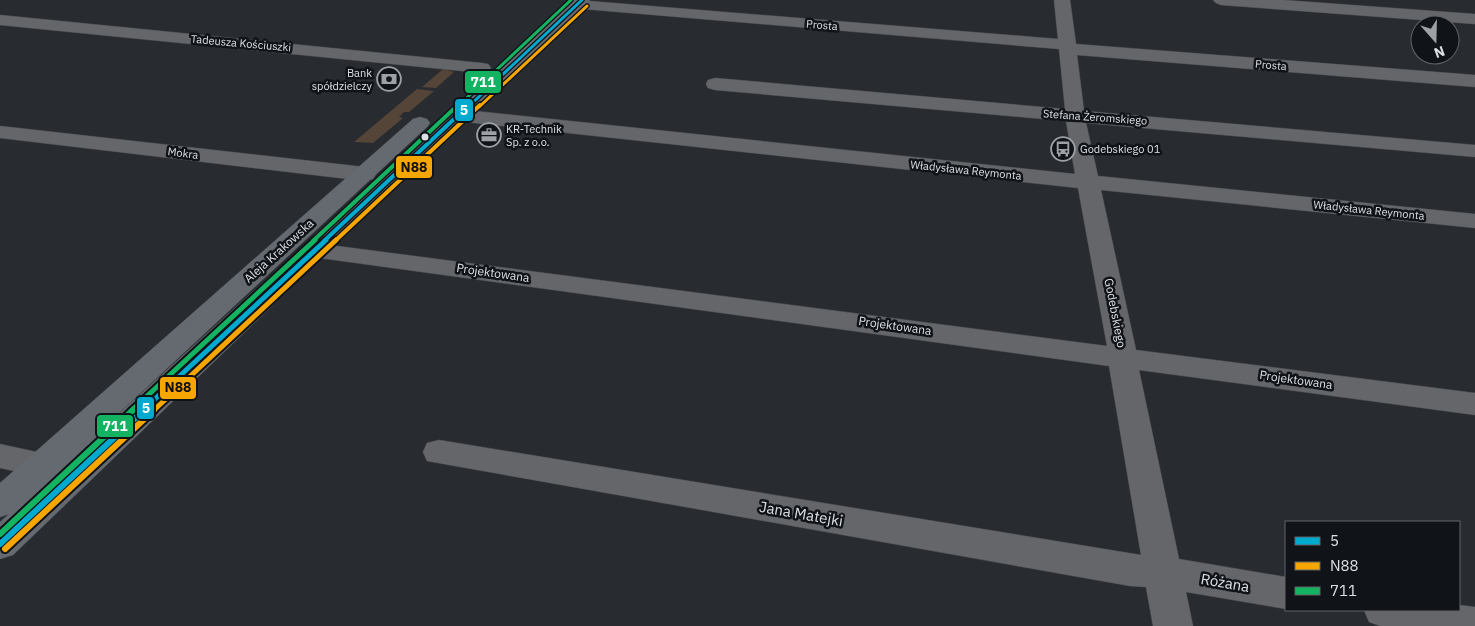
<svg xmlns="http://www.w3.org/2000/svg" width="1475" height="626" viewBox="0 0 1475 626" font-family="'IBM Plex Sans',sans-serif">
  <rect width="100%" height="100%" fill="#282b2f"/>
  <path fill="#544538" d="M443 69 454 72 436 88 422 87Z
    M417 89 434 91 409 112H404L399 117 403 118 373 143 354 142Z"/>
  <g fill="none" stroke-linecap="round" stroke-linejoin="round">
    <g stroke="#46494c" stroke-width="1">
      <path id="minor" d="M577 0 1058 39 1054 0H1070L1076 44 1475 75V87L1077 55 1084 111 1475 145V157L1086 123 1098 176 1475 214V228L1101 190 1136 350 1475 393V415L1139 370 1179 559 1286 577V609L1186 592 1193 626H1153L1146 587 1130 586 427 461 423 452 427 443 439 440 1141 555 1109 366 305 256 301 251 305 246 314 243 1107 346 1078 188 456 121 449 119 446 115 449 111 456 109 1075 174 1066 121 715 90 708 88 706 84 708 80 715 78 1065 109 1059 49 571 8 569 5 571 2Z
        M1213 0H1283L1475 14V24L1221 5 1216 3Z
        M0 15 482 63 488 64 491 68 488 72 482 73 0 25Z
        M0 126 365 167 373 169 376 174 373 179 365 181 0 138Z
        M0 444 55 456 60 465 55 474 43 477 0 468Z
        M1459 605 1475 607V626H1380L1369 622 1364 610H1459Z"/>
    </g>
    <g stroke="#46494c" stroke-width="1">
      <path id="major" d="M573 0H590L13 555 0 559V522L9 514 0 517V483L413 119 420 117 427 119 430 123 427 127 89 441Z"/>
    </g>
    <use href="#minor" fill="#64666a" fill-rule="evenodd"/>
    <use href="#major" fill="#646a70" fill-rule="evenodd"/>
    <g stroke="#101317" stroke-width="5.5">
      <path id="bus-1-far3" d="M468 107 582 0"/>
    </g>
    <g stroke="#101317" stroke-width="7">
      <path id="bus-1-far2" d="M324 241 469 105"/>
    </g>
    <g stroke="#101317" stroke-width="9">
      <path id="bus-1-far1" d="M142 411 326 240"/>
    </g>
    <g stroke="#101317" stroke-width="10">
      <path id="bus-1" d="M0 544 144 410"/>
    </g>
    <g stroke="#101317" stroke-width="5.5">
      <path id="bus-2-far3" d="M479 107 587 6"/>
    </g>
    <g stroke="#101317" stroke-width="7">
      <path id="bus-2-far2" d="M335 241 480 105"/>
    </g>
    <g stroke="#101317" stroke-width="9">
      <path id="bus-2-far1" d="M153 411 336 240"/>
    </g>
    <g stroke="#101317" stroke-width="10">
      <path id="bus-2" d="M5 549 154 410"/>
    </g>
    <g stroke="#101317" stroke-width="5.5">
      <path id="bus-3-far3" d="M457 107 571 0"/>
    </g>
    <g stroke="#101317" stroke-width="7">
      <path id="bus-3-far2" d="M313 241 458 105"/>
    </g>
    <g stroke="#101317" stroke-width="9">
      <path id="bus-3-far1" d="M131 411 315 240"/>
    </g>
    <g stroke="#101317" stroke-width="10">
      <path id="bus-3" d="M0 534 133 410"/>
    </g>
    <use href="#bus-1-far3" stroke="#00a9ce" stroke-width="3"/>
    <use href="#bus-1-far2" stroke="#00a9ce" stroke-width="4"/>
    <use href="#bus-1-far1" stroke="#00a9ce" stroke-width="5"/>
    <use href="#bus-1" stroke="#00a9ce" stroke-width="6"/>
    <use href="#bus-2-far3" stroke="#f7a600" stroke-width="3"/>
    <use href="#bus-2-far2" stroke="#f7a600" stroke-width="4"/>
    <use href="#bus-2-far1" stroke="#f7a600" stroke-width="5"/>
    <use href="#bus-2" stroke="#f7a600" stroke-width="6"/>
    <use href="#bus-3-far3" stroke="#13b361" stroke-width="3"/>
    <use href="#bus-3-far2" stroke="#13b361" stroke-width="4"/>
    <use href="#bus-3-far1" stroke="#13b361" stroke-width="5"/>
    <use href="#bus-3" stroke="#13b361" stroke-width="6"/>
  </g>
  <defs>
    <g id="bank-ring" transform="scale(1.25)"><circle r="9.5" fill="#101317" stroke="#9da1a5" stroke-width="1.5"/><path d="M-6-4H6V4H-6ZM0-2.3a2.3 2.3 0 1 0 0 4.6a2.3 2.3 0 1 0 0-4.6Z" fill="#9da1a5"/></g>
    <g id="office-ring" transform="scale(1.25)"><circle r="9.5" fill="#101317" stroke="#9da1a5" stroke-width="1.5"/><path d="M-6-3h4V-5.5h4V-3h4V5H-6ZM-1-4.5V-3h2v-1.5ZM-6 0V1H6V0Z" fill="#9da1a5"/></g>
    <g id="bus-ring" transform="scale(1.25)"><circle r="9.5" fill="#101317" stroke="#9da1a5" stroke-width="1.5"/><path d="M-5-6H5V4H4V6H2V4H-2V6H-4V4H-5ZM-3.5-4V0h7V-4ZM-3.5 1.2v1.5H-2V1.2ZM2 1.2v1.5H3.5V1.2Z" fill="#9da1a5"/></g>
  </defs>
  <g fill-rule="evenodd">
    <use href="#bank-ring" x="389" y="79"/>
    <use href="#office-ring" x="489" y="135"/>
    <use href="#bus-ring" x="1063" y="149"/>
  </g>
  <circle fill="#dce0e5" stroke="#101317" stroke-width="2" cx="425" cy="137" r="4.5"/>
  <g text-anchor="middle" stroke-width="5" stroke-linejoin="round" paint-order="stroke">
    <g font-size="11" fill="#dce0e5" stroke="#101317">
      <text transform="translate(822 25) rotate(5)" y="4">Prosta</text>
      <text transform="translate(241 43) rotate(5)" y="4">Tadeusza Kościuszki</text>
      <text transform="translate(1271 65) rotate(5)" y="4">Prosta</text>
      <text transform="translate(1095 117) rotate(4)" y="4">Stefana Żeromskiego</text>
      <text transform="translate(183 153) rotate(7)" y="4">Mokra</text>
      <text transform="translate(966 170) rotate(6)" y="4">Władysława Reymonta</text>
      <text transform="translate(1369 210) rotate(6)" y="4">Władysława Reymonta</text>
    </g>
    <g font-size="11" fill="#dce0e5" stroke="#101317" text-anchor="start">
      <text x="372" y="77" text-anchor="end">Bank<tspan x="372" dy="13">spółdzielczy</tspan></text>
      <text x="506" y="133">KR-Technik<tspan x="506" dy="13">Sp. z o.o.</tspan></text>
      <text x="1080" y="153">Godebskiego 01</text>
    </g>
    <g font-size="12" fill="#dce0e5" stroke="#101317">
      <text transform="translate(279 251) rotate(-42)" y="4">Aleja Krakowska</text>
      <text transform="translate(493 273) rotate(8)" y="4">Projektowana</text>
      <text transform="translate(1115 313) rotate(79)" y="4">Godebskiego</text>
      <text transform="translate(895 326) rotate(8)" y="4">Projektowana</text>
      <text transform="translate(1296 380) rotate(8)" y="4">Projektowana</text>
    </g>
    <g font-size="15" fill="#dce0e5" stroke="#101317">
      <text transform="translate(801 514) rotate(10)" y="5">Jana Matejki</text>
      <text transform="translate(1225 583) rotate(10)" y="5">Różana</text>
    </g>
  </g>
  <g stroke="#101317" stroke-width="2">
    <rect x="464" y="70" width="38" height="24" rx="5" fill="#13b361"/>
    <rect x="454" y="98" width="20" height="24" rx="5" fill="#00a9ce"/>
    <rect x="395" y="155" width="38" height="24" rx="5" fill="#f7a600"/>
    <rect x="159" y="376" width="38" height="24" rx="5" fill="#f7a600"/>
    <rect x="136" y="396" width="19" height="24" rx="5" fill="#00a9ce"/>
    <rect x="96" y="414" width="38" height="24" rx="5" fill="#13b361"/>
  </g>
  <g font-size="14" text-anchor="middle" font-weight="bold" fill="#fff">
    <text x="483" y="87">711</text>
    <text x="464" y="115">5</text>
    <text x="146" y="413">5</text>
    <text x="115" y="431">711</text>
  </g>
  <g font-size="14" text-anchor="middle" font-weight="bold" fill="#111">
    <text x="414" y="172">N88</text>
    <text x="178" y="392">N88</text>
  </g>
  <rect x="1285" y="521" width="175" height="90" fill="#101317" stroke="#626569"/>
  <rect x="1295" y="537" width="25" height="8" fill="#00a9ce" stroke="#626569"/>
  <text x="1330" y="546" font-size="15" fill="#dce0e5">5</text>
  <rect x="1295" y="562" width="25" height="8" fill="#f7a600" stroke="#626569"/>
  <text x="1330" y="571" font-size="15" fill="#dce0e5">N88</text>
  <rect x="1295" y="587" width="25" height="8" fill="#13b361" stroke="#626569"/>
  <text x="1330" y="596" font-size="15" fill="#dce0e5">711</text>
  <g transform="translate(1435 40) rotate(160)"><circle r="24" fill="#101317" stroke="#626569"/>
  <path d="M0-4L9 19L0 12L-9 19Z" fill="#9da1a5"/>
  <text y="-8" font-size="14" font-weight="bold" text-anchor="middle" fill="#dce0e5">N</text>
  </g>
</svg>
